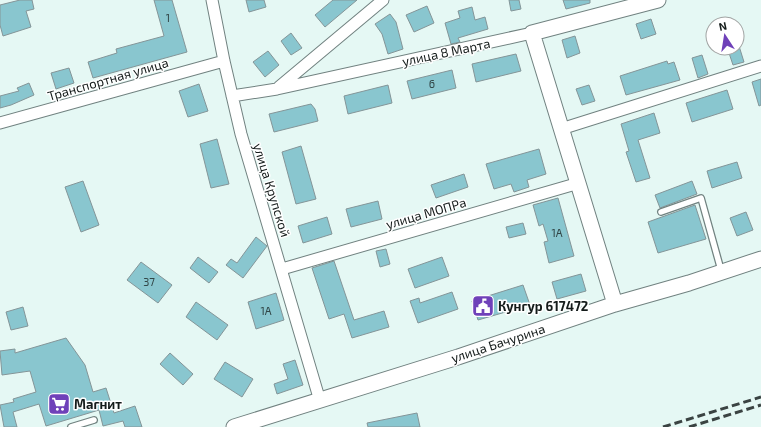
<svg xmlns="http://www.w3.org/2000/svg" width="761" height="427" viewBox="0 0 761 427" font-family="'Exo 2',sans-serif">
  <rect width="100%" height="100%" fill="#e5f8f4"/>
  <path fill="#89c6cf" stroke="#849598" d="M20 0H32L34 9 26 11 31 27 3 36 0 25V5Z
    M154 0H172L187 52 93 78 88 62 117 53 116 49 164 36Z
    M246 0H264L266 7 249 12Z
    M333 0H357L325 27 315 15Z
    M509 0H519L521 9 511 11Z
    M563 0H590V3L566 9Z
    M427 6 434 23 414 32 406 15Z
    M472 7 475 20 485 17 488 29 458 38 460 42 451 44 445 23 460 18 458 11Z
    M390 14 396 22 403 49 388 54 382 34 375 24Z
    M651 19 656 34 641 39 636 24Z
    M291 33 302 48 291 55 281 41Z
    M575 36 580 53 567 58 562 40Z
    M739 46 744 62 733 65 728 50 737 48Z
    M268 51 279 65 265 77 253 62Z
    M516 54 521 71 476 82 472 64Z
    M702 55 708 74 698 78 692 58Z
    M667 61 668 64 674 62 680 80 626 95 620 76Z
    M69 68 74 83 56 89 51 73Z
    M452 70 456 88 412 99 407 81Z
    M761 79V105L759 106 752 82Z
    M29 83 34 95 11 105 0 108V96L19 91 17 88Z
    M199 84 208 111 188 117 179 91Z
    M388 85 392 103 348 114 344 96Z
    M589 85 595 101 582 105 576 89Z
    M727 90 733 109 692 122 686 103Z
    M311 104 315 109 318 121 274 132 269 114Z
    M654 113 660 133 638 140 650 178 636 182 626 152 629 151 621 124Z
    M217 139 229 184 211 188 200 144Z
    M301 146 316 199 296 204 282 152Z
    M539 149 546 174 527 180 529 187 514 192 511 184 494 189 486 164Z
    M737 162 742 178 712 188 707 171Z
    M464 174 468 187 436 198 431 185Z
    M83 181 99 225 81 232 65 187Z
    M692 181 697 194 660 208 655 195Z
    M558 198 574 256 549 263 544 242 548 241 543 224 539 226 533 205Z
    M378 201 382 219 351 227 346 209Z
    M695 205 706 239 658 253 648 222Z
    M746 212 753 230 737 236 730 218Z
    M327 217 332 234 303 243 298 226Z
    M523 223 526 234 509 238 506 227Z
    M256 237 267 246 243 278 226 265 231 259 237 263Z
    M386 249 390 264 380 267 376 251Z
    M198 257 218 272 209 283 190 268Z
    M442 257 449 276 415 288 408 269Z
    M334 261 354 320 384 311 389 327 352 338 344 314 329 319 312 268Z
    M141 262 172 285 158 303 127 280Z
    M581 274 586 291 557 299 552 282Z
    M523 285 530 305 478 320 472 301Z
    M452 292 458 309 418 323 410 301 419 298 420 303Z
    M276 293 284 320 256 329 248 302Z
    M196 302 228 325 217 340 186 317Z
    M23 307 28 326 11 330 6 312Z
    M66 338 85 365 93 392 106 388 114 413 135 406 142 427H125L123 421 103 426 99 410 46 426 39 404 13 412 17 427H4L0 405 14 402 13 399 36 392 30 371 2 375 0 351 15 349V353Z
    M170 353 193 374 183 385 160 364Z
    M295 360 303 385 277 394 274 384 288 379 283 364Z
    M225 362 253 379 242 397 214 379Z
    M417 413 420 427H368L367 423Z"/>
  <g fill="none" stroke-linecap="round" stroke-linejoin="round">
    <g stroke="#718280" stroke-width="8">
      <path id="lane" d="M661 212 701 198 721 270
        M71 427 94 420"/>
    </g>
    <g stroke="#718280" stroke-width="13">
      <path id="street" d="M212 0 224 61 241 134 320 401
        M279 87 383 0
        M232 96 277 89 532 33
        M0 123 224 61
        M561 129 761 66
        M282 269 579 183"/>
    </g>
    <g stroke="#718280" stroke-width="17">
      <path id="secondary" d="M615 304 532 33 658 0
        M234 427 458 357 615 304 689 283 761 259"/>
    </g>
    <use href="#lane" stroke="#fff" stroke-width="5.5"/>
    <use href="#street" stroke="#fff" stroke-width="11"/>
    <use href="#secondary" stroke="#fff" stroke-width="15"/>
    <path stroke="#3a4342" stroke-width="3" stroke-dasharray="8 4" stroke-linecap="butt" d="M663 427 761 397
      M689 427 761 405"/>
  </g>
  <defs>
    <g id="civic-square" transform="scale(1.15)"><rect x="-9" y="-9" width="18" height="18" rx="4" fill="#6f41b9" stroke="#fff"/><path d="M-.6-6.5H3V-4.5H.6V-3L4-1V1h2V6H-6V1h2V-1L-.6-3ZM-1.2 2.5V6h2.4V2.5Z" fill="#fff"/></g>
    <g id="supermarket-square" transform="scale(1.15)"><rect x="-9" y="-9" width="18" height="18" rx="4" fill="#6f41b9" stroke="#fff"/><path d="M-6-5.5h2.5l.6 2H6L4.5 2H-2.5L-4.4-4H-6ZM-1.5 3.2a1.3 1.3 0 1 0 .1 0ZM3 3.2a1.3 1.3 0 1 0 .1 0Z" fill="#fff"/></g>
  </defs>
  <g fill-rule="evenodd">
    <use href="#civic-square" x="483" y="306"/>
    <use href="#supermarket-square" x="59" y="404"/>
  </g>
  <g text-anchor="middle" stroke-width="3" stroke-linejoin="round" paint-order="stroke">
    <g font-size="11" fill="#314647">
      <text x="168" y="22">1</text>
      <text x="432" y="88">6</text>
      <text x="557" y="237">1А</text>
      <text x="149" y="286">37</text>
      <text x="266" y="315">1А</text>
    </g>
    <g font-size="13" fill="#141b1a" stroke="#fff">
      <text transform="translate(446 52) rotate(-12)" y="5">улица 8 Марта</text>
      <text transform="translate(108 79) rotate(-16)" y="5">Транспортная улица</text>
      <text transform="translate(272 190) rotate(73)" y="5">улица Крупской</text>
      <text transform="translate(426 213) rotate(-16)" y="5">улица МОПРа</text>
      <text transform="translate(498 343) rotate(-18)" y="5">улица Бачурина</text>
    </g>
    <g font-size="13" font-weight="bold" fill="#141b1a" stroke="#fff" text-anchor="start">
      <text x="498" y="311">Кунгур 617472</text>
      <text x="74" y="409">Магнит</text>
    </g>
  </g>
  <g transform="translate(725 36) rotate(348)"><circle r="19" fill="#ffffff" stroke="#a1a4a3"/>
  <path d="M0-3L7 15L0 10L-7 15Z" fill="#6f41b9"/>
  <text y="-6" font-size="11" font-weight="bold" text-anchor="middle" fill="#141b1a">N</text>
  </g>
</svg>
